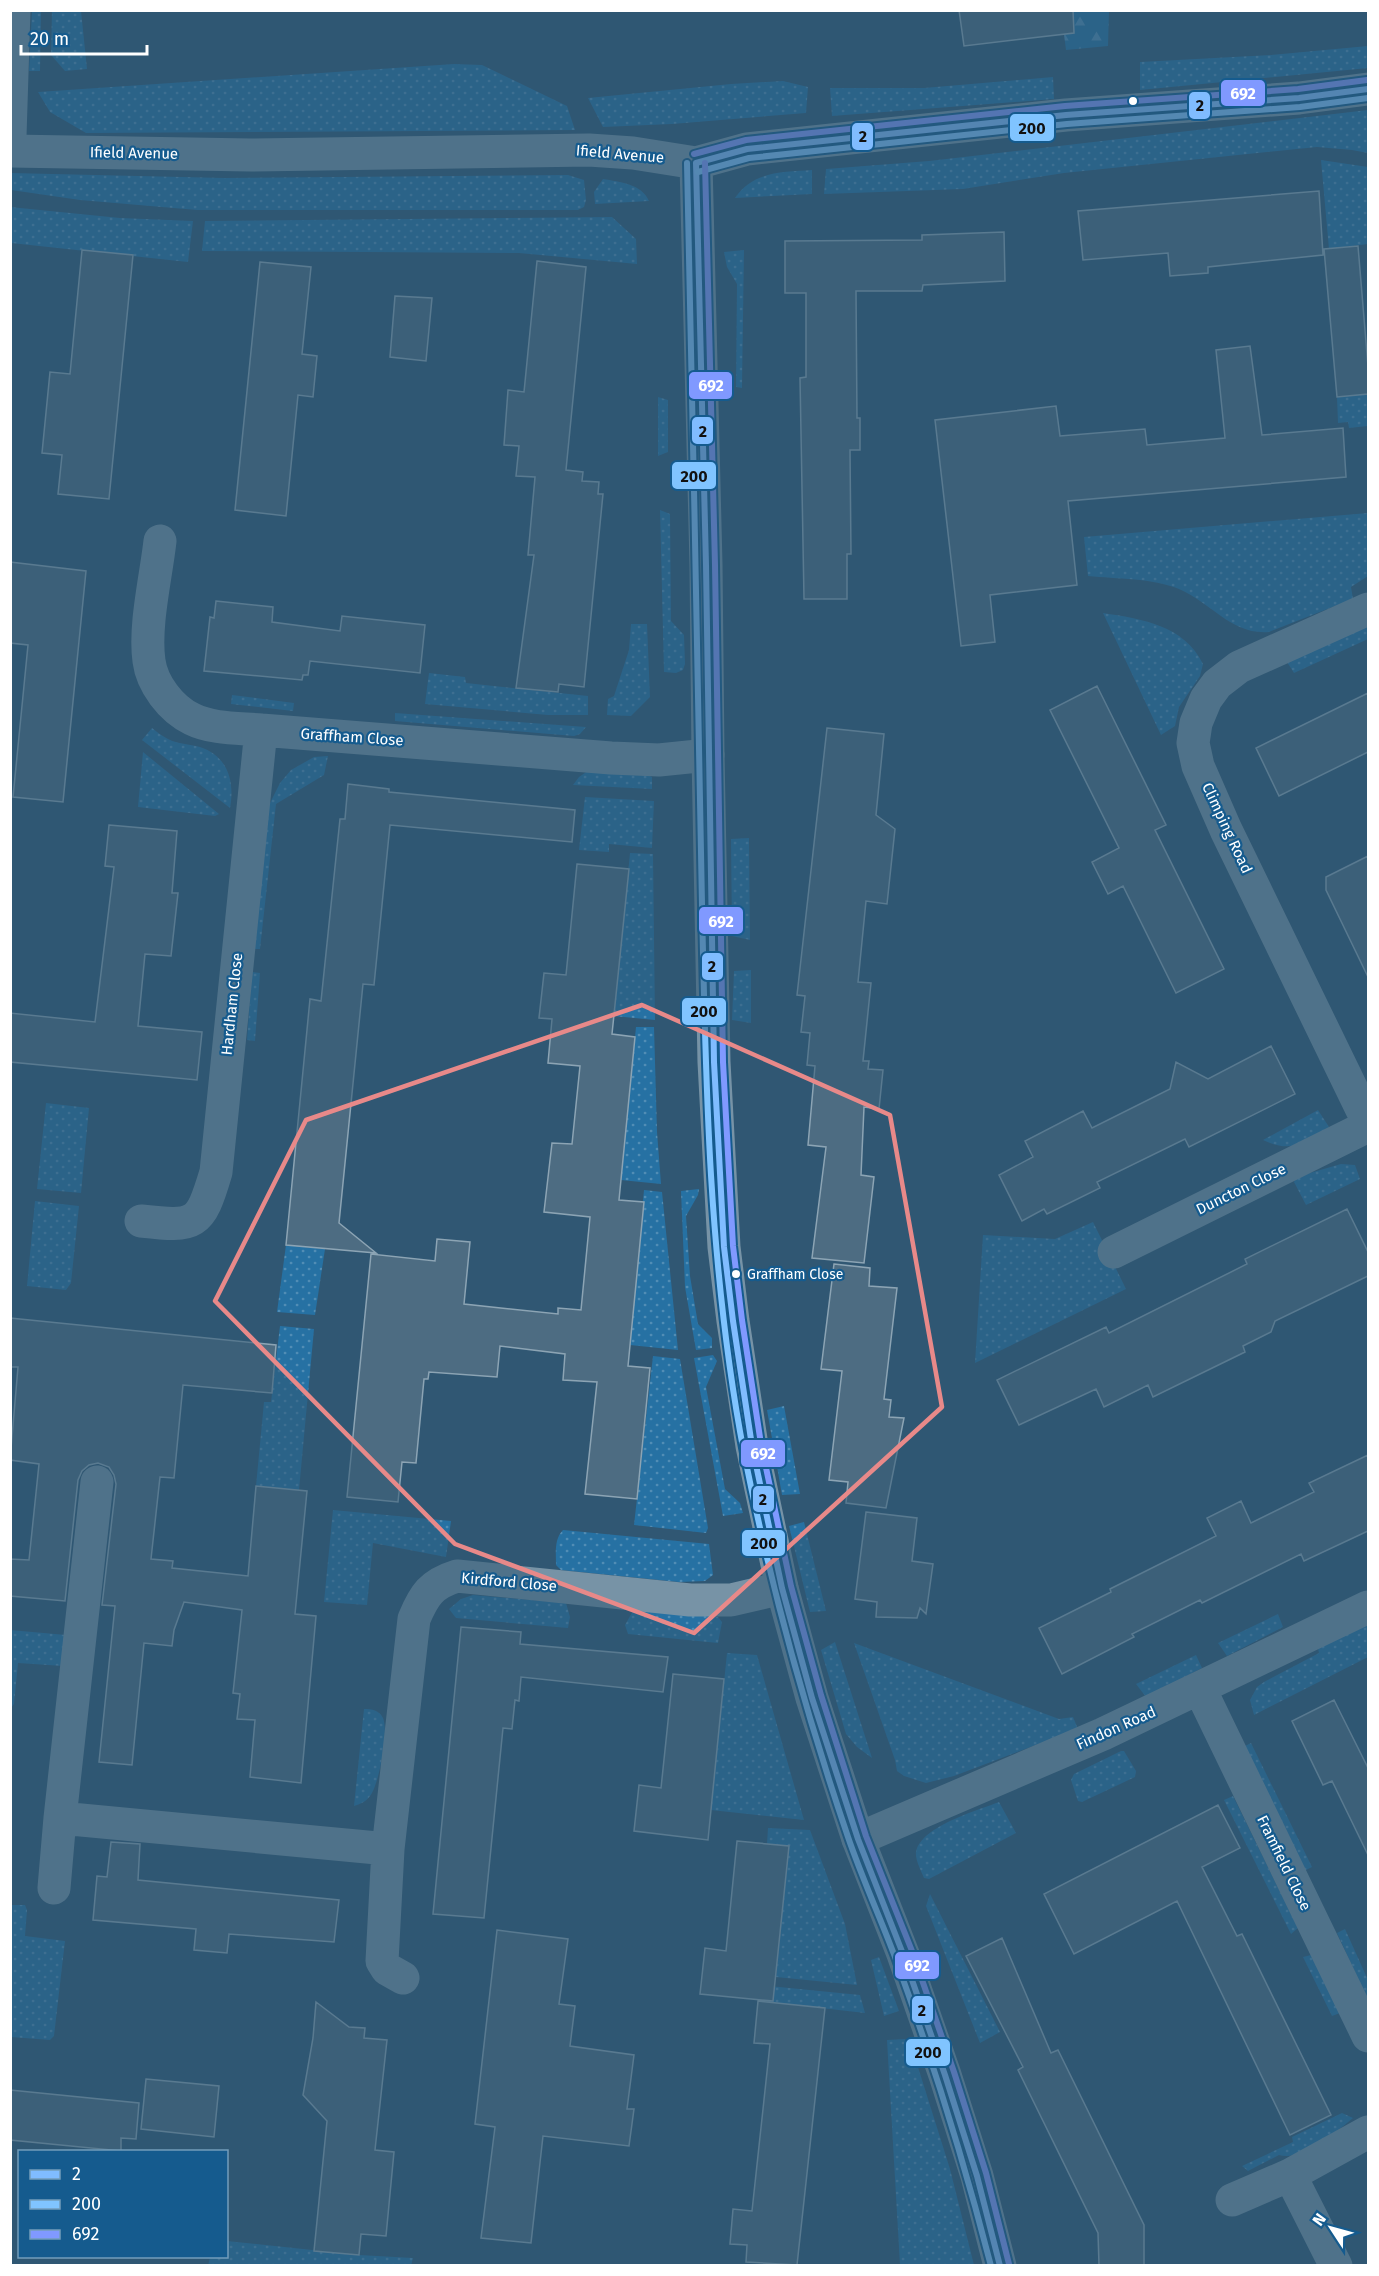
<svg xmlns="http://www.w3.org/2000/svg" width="1379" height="2276" viewBox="0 0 1379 2276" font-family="'Fira Sans',sans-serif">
  <defs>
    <pattern id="grass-dots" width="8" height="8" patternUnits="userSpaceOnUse" patternTransform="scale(1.5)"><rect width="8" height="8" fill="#2671a3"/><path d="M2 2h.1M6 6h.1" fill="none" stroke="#518db5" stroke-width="1.8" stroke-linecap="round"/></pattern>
    <pattern id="forest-firs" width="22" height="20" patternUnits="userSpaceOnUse" patternTransform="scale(1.5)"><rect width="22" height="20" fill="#2671a3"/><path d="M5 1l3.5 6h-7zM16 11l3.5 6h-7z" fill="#518db5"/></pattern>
  </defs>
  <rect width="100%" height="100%" fill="#305773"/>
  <path fill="url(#grass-dots)" d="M32 11H41L40 71H29Z
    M52 11H81L87 69 65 71 51 55Z
    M1368 46V68L1140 90V62L1271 55Z
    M454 64 482 65 567 106 575 130 86 133 50 112 38 92Z
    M1053 77 1054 99 832 116 830 88H924Z
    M783 81 808 87 806 113 672 124 603 127 588 98 731 84Z
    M1368 110V153L1352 150 1317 147 1064 173 963 189 824 194 826 169 929 161Z
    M1321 160 1368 167V244L1329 249Z
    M812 170V194L735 198C753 171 783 172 812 170Z
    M10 173 224 178 568 175 584 180 586 200 584 207 578 210H197L80 200 11 190Z
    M603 179C620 182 642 184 649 201L595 204 594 192Z
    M10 207 120 218 193 221 188 262 11 243Z
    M612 217 636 239 637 264 519 253 202 251 205 221Z
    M744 250 742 388 736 387 737 284 727 267 724 252Z
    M1368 394V426L1349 428 1348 422 1338 423 1337 397Z
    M658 397 668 400V452L658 456Z
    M660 510 670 514 671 621 684 635 685 664 683 670 676 673 664 672Z
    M1368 513V576L1351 587 1353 599 1269 632C1231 635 1212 603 1179 589 1152 578 1117 579 1088 576L1084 537Z
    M1103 613C1142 619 1184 625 1203 664L1200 676 1179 707 1175 726 1161 735Z
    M631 624H647L650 697 631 716 607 715 608 699 614 696 629 650Z
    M1368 624V639L1294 673 1287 662Z
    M429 673 465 677 466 683 588 696V715H548L425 704Z
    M232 695 294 703 293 711 231 704Z
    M395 713 586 727 580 734 574 736 395 721Z
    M152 728C157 732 162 736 168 739 178 744 189 744 200 747 228 756 235 782 230 808L142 740Z
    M143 752 219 814 215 816 138 807Z
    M328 756 324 775 276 804 260 949H254L268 807 280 783 291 770 314 757Z
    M592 768 639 771 652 777V789L573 785 579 777Z
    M585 797 654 801 652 848 609 844V852L579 850Z
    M749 838 750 940 732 936 731 839Z
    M630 853 653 854 655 1020 614 1016Z
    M751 970V1023L732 1020 734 971Z
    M252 972 260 973 255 1041 247 1040Z
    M636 1027H654L657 1132 661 1184 621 1180Z
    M46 1103 89 1108 81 1193 37 1189Z
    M1318 1110 1329 1127 1324 1135C1300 1145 1288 1152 1263 1140Z
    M1341 1164 1355 1165 1360 1179 1306 1205 1294 1182 1296 1177Z
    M699 1189 698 1195 686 1216 690 1276 698 1324 712 1338V1348L696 1350 685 1287 681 1191Z
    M644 1190 662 1192 678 1350 630 1345Z
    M35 1201 79 1206 71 1283 66 1290 27 1286Z
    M1093 1222 1126 1289 975 1363 983 1235 1055 1239Z
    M286 1245 325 1249 315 1315 277 1312Z
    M280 1326 314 1329 299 1490 256 1486 264 1402H271Z
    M713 1355 717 1361 706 1387 725 1489 740 1503 743 1513 723 1516 694 1358Z
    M653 1356 680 1359 708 1528 706 1533 634 1525Z
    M784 1406 800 1494 782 1495 767 1410Z
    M333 1510 451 1521 446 1557 373 1543 367 1605 324 1602Z
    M804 1522 826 1611 810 1612 789 1526Z
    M563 1530 709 1544 713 1575 705 1581 679 1582 561 1570 556 1565C556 1553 554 1539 563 1530Z
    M473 1595 566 1603 570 1617 568 1628 456 1618 449 1609 461 1599Z
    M634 1609 718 1617 722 1622 718 1643 628 1634 625 1625Z
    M1278 1614 1283 1627 1227 1656 1218 1643Z
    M1368 1619V1657L1254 1715 1250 1700 1257 1687 1264 1682 1319 1653 1317 1644Z
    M10 1630 66 1635 63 1666 18 1663 14 1704 11 1708Z
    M835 1642 872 1758 857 1747 846 1734 821 1650Z
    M854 1643 1059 1719 1073 1717 1078 1729 954 1776 926 1783 904 1776 897 1771 895 1760Z
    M727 1653 757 1655 804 1820 711 1810Z
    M1196 1655 1202 1668 1146 1697 1136 1684Z
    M364 1709C372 1709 379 1710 383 1718 389 1731 379 1785 370 1796 366 1802 360 1804 354 1806Z
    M1251 1743 1312 1867 1304 1871 1243 1747Z
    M1121 1751H1124L1136 1771 1135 1777 1082 1802 1078 1801 1071 1780 1074 1774Z
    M1233 1796 1298 1928 1291 1934 1224 1800Z
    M999 1802 1016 1833 929 1879 924 1878C921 1871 917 1863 916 1856 914 1828 979 1810 999 1802Z
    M768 1828 810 1830 845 1924 857 1985 776 1977 789 1846 767 1844Z
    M930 1894 1000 2032 980 2043 926 1906Z
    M10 1905H25L27 1910 25 1936 65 1941 54 2036 50 2040 11 2037Z
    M1345 1929 1368 1980V2000L1337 1933Z
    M1311 1955 1340 2013 1332 2016 1303 1957Z
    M879 1957 899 2011 884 2016 871 1960Z
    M769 1986 860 1995 865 2013 768 2002Z
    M905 2039 912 2048 950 2169 974 2265H900L887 2040Z
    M1342 2113 1353 2118C1336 2132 1302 2162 1279 2155L1248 2171 1242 2166 1293 2142 1292 2137Z
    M227 2241 359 2255 413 2258 411 2266H208L210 2257 226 2256Z"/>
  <path fill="url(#forest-firs)" d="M1061 11H1109L1108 46 1066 50Z"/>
  <path fill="#4d6c82" stroke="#8ca4b4" stroke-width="1.5" d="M959 10H1073L1074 33 964 46Z
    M1319 191 1323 255 1208 267V273L1170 276 1168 253 1083 260 1078 211Z
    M1004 232 1005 281 923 285 922 291H856L857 418H860V450H850L851 554H847V599H804L800 378 806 377V293H785V241L922 240V235Z
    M1358 246 1368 366V394L1337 397 1324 249Z
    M82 250 133 255 109 499 58 494 62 455 42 453 50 372 70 374Z
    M537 261 586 267 566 470 583 472 582 481 599 482 598 494H603L584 687 559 684 558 692 516 688 534 555H528L535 477 516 476 519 446 504 445 508 390 524 392Z
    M260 262 311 267 302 354 317 356 313 397 298 395 286 516 235 510Z
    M395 296 432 298 426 361 390 357Z
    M1250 346 1262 435 1343 428 1346 477 1068 501 1077 585 990 595 995 642 961 646 935 420 1056 406 1060 436 1145 429 1147 445 1225 438 1216 350Z
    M10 562 86 571 63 802 13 797 28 645 10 643Z
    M216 601 273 607 272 622 340 631 342 616 425 625 420 673 310 661 308 675H303L302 680 204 671 210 617 214 618Z
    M1097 686 1166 825 1155 830 1224 969 1176 993 1123 886 1108 894 1092 862 1119 848 1050 710Z
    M1368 693V752L1279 796 1256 748Z
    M827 728 884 734 876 815 895 829 887 904 866 901 858 982 871 983 863 1061H869L868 1069 883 1070 879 1109 864 1107 861 1175 874 1177 864 1263 812 1258 826 1147 808 1145 815 1066 807 1065 810 1033 801 1032 805 996 797 995Z
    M348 784 389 789V792L575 810 572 842 390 825 374 985 363 984 339 1223 376 1253 286 1245 310 999 321 1001 340 819H345Z
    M109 825 177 831 172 893H178L171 956 145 954 138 1026 202 1032 197 1080 10 1062V1013L95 1022 114 867 105 866Z
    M1368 856V977L1326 890V877Z
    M577 864 629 869 612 1034 635 1037 619 1200 644 1202 628 1366 650 1368 637 1499 585 1494 597 1382 563 1380 565 1354 500 1346 497 1377 429 1372 428 1379H424L416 1463 402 1462 398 1502 347 1497 371 1254 435 1261 437 1239 470 1242 464 1304 558 1314V1308L581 1310 590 1217 544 1212 552 1143 572 1144 580 1066 548 1063 552 1019 539 1018 544 973 566 975Z
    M1271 1046 1295 1094 1189 1147 1185 1139 1097 1182 1100 1188 1047 1214 1044 1209 1022 1221 999 1175 1033 1157 1025 1141 1083 1111 1092 1128 1170 1089 1176 1062 1208 1079Z
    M1347 1209 1368 1252V1276L1275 1321 1271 1332 1243 1346 1245 1352 1153 1397 1148 1385 1104 1407 1096 1389 1019 1425 997 1380 1106 1327 1109 1333 1247 1264 1245 1259Z
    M834 1264 870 1268 869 1286 897 1288 884 1399 891 1400 889 1417 904 1418 886 1508 846 1503 848 1482 829 1480 842 1371 821 1369Z
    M10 1318 276 1345 272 1393 183 1385 174 1478 160 1477 151 1559 173 1561 172 1568 248 1576 256 1486 307 1491 295 1614 316 1616 301 1783 250 1777 255 1720 237 1719 240 1694 233 1693 242 1610 184 1602 174 1630 172 1646 144 1643 132 1765 99 1762 115 1606 102 1605 116 1484 114 1475 109 1467 98 1463 89 1465 82 1471 78 1480 65 1601 10 1596V1559L29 1560 39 1464 10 1460 18 1367H10Z
    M1368 1455V1531L1304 1561 1301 1554 1202 1603 1200 1600 1132 1634 1134 1637 1062 1674 1039 1628 1111 1592 1110 1589 1216 1536 1207 1518 1241 1501 1251 1523 1314 1492 1309 1483Z
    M866 1512 917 1518 912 1561 933 1564 926 1614 920 1608 917 1618 876 1617 877 1602 855 1599Z
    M461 1627 521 1632 520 1644 668 1657 663 1692 521 1677 519 1701 515 1700 512 1729 503 1728 484 1918 433 1914Z
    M673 1674 724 1679 708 1840 634 1831 639 1785 661 1788Z
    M1334 1700 1368 1768V1855L1332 1781 1323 1785 1292 1721Z
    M1218 1805 1240 1848 1202 1867 1237 1936 1242 1934 1331 2115 1290 2135 1177 1901 1074 1954 1044 1894Z
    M737 1841 789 1846 773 2001 700 1994 705 1948 726 1951Z
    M111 1842 140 1844 138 1880 339 1900 334 1942 229 1934 227 1953 194 1950 196 1929 93 1920 97 1876 107 1877Z
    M497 1930 568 1939 559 2004 575 2006 570 2046 634 2055 627 2109H634L629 2146 543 2136 531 2243 481 2238 495 2127 475 2124Z
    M1002 1938 1051 2053 1058 2050 1144 2225V2265H1099L1098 2233 1018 2070 1023 2067 966 1956Z
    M758 2001 825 2008 797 2265 746 2262 747 2245 730 2244 733 2209 752 2211 770 2044 754 2043Z
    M316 2002 349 2027 365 2028 364 2038 387 2040 375 2150 394 2152 386 2236 361 2234 359 2255 314 2251 327 2121 303 2095 313 2038Z
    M146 2079 219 2086 214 2137 141 2129Z
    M10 2090 139 2103 136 2139 121 2138V2151L10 2140Z"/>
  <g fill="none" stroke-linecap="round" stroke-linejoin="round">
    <path stroke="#7793a6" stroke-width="33" d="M10 136 14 10
      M160 541C156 577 144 626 149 661 152 684 171 709 192 719 212 729 239 728 261 730L611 758 659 760 708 755
      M1368 609 1239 667 1217 684 1206 699 1196 723 1193 743 1198 766 1226 830 1368 1122
      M141 1221C196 1227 200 1226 216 1172L261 730
      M1114 1252 1368 1126
      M1200 1689 1368 2036
      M60 1818 97 1482
      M858 1839 1103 1734 1368 1607
      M388 1849 382 1961 387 1969 403 1978
      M54 1888 60 1818 388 1849 414 1619C424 1595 431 1584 457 1576L690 1600H731L782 1588
      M1290 2175 1336 2266
      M1232 2200 1290 2175 1368 2132"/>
    <path stroke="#7793a6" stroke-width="33" d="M10 151 251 155 589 150 633 153 696 163 747 149 1066 115 1299 98 1368 89
      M696 163 706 565 708 755 714 1062 724 1247 733 1321 752 1446 782 1588 812 1698 858 1839 903 1954 945 2075 977 2176 1000 2266"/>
    <g stroke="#155b8e" stroke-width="10">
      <path id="bus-1" d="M696 163 706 565 714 1062 724 1247 733 1321 752 1446 782 1588 812 1698 858 1839 903 1954 945 2075 977 2176 1000 2266
        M696 163 747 149 1066 115 1299 98 1368 89"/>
    </g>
    <g stroke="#155b8e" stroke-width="10">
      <path id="bus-2" d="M687 163C693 393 696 622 701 852 705 1053 706 1255 744 1453 770 1583 805 1711 848 1837 862 1878 880 1917 895 1957 932 2058 964 2161 991 2266
        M698 172 749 158 1067 124 1300 107 1368 98"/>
    </g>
    <g stroke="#155b8e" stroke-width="10">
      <path id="bus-3" d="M694 154 746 140 1065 106 1298 89 1367 80
        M705 163 715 565 723 1062 733 1246 742 1320 761 1444 791 1586 821 1695 866 1836 912 1951 954 2072 986 2173 1009 2264"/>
    </g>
    <use href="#bus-1" stroke="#80bcff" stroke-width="6"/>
    <use href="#bus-2" stroke="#80c4ff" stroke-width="6"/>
    <use href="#bus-3" stroke="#8099ff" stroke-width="6"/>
  </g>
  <path d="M0 0H1379V2276H0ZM642 1005 890 1115 942 1407 694 1633 455 1544 215 1301 306 1120Z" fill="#305773" fill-opacity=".55" fill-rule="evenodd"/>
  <path fill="none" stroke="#e88989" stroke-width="4.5" stroke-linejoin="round" d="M642 1005 890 1115 942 1407 694 1633 455 1544 215 1301 306 1120Z"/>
  <g fill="#fff" stroke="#155b8e" stroke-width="2">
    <circle cx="1133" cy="101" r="5"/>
    <circle cx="736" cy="1274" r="5"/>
  </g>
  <g text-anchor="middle" stroke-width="4.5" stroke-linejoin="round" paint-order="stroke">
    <g font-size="14" fill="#fff" stroke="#155b8e" text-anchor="start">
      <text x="747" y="1279">Graffham Close</text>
    </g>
    <g font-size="15" fill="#fff" stroke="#155b8e">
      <text transform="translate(134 153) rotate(1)" y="5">Ifield Avenue</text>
      <text transform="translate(620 154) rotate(5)" y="5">Ifield Avenue</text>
      <text transform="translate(352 737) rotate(4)" y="5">Graffham Close</text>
      <text transform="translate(1227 828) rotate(65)" y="5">Climping Road</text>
      <text transform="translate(232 1004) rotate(-84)" y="5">Hardham Close</text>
      <text transform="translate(1241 1189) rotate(-26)" y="5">Duncton Close</text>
      <text transform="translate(509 1582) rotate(5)" y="5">Kirdford Close</text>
      <text transform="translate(1116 1728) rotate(-24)" y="5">Findon Road</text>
      <text transform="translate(1284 1863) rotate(64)" y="5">Framfield Close</text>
    </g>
  </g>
  <g stroke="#155b8e" stroke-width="2">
    <rect x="1220" y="79" width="46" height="28" rx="6" fill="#8099ff"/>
    <rect x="1188" y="91" width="23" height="29" rx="6" fill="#80bcff"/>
    <rect x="1009" y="113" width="46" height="29" rx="6" fill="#80c4ff"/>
    <rect x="851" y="122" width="23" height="29" rx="6" fill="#80bcff"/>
    <rect x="688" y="371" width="45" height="29" rx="6" fill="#8099ff"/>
    <rect x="691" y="416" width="23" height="29" rx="6" fill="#80bcff"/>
    <rect x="671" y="461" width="46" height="29" rx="6" fill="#80c4ff"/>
    <rect x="698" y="906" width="46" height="29" rx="6" fill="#8099ff"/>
    <rect x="701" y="952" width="23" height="29" rx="6" fill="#80bcff"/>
    <rect x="681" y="997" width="46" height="29" rx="6" fill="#80c4ff"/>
    <rect x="740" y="1439" width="46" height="29" rx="6" fill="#8099ff"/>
    <rect x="752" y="1485" width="23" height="28" rx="6" fill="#80bcff"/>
    <rect x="741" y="1529" width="45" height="28" rx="6" fill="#80c4ff"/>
    <rect x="894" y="1951" width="46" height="29" rx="6" fill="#8099ff"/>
    <rect x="911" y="1995" width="23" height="29" rx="6" fill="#80bcff"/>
    <rect x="905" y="2038" width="46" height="29" rx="6" fill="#80c4ff"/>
  </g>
  <g font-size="16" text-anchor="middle" font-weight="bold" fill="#fff">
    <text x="1243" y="99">692</text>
    <text x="711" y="391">692</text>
    <text x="721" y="927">692</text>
    <text x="763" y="1459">692</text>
    <text x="917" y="1971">692</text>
  </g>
  <g font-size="16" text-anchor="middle" font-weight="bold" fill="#111">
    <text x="1200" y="111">2</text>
    <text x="1032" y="134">200</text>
    <text x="863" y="142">2</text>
    <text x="703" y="437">2</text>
    <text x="694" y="482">200</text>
    <text x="712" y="972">2</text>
    <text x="704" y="1017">200</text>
    <text x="763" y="1505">2</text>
    <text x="764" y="1549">200</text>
    <text x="922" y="2016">2</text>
    <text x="928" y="2058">200</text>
  </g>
  <rect width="1379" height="2276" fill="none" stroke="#ffffff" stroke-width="24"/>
  <rect x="18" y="2150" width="210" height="108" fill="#155b8e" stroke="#739dbb" stroke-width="1.5"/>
  <rect x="30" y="2170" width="30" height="9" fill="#80bcff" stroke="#739dbb" stroke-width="1.5"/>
  <text x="72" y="2180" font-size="18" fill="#ffffff">2</text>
  <rect x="30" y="2200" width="30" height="9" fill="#80c4ff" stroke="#739dbb" stroke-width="1.5"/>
  <text x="72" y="2210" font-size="18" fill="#ffffff">200</text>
  <rect x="30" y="2230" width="30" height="9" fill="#8099ff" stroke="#739dbb" stroke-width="1.5"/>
  <text x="72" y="2240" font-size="18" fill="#ffffff">692</text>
  <g transform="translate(1331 2228) rotate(306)" stroke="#155b8e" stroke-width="4.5" paint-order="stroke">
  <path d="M0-4.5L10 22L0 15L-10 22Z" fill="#ffffff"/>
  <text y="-9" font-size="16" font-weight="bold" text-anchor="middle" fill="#ffffff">N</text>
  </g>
  <path d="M21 45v9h126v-9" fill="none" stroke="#ffffff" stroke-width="3"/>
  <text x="30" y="45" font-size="18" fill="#ffffff" stroke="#155b8e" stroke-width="4.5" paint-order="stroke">20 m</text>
</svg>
